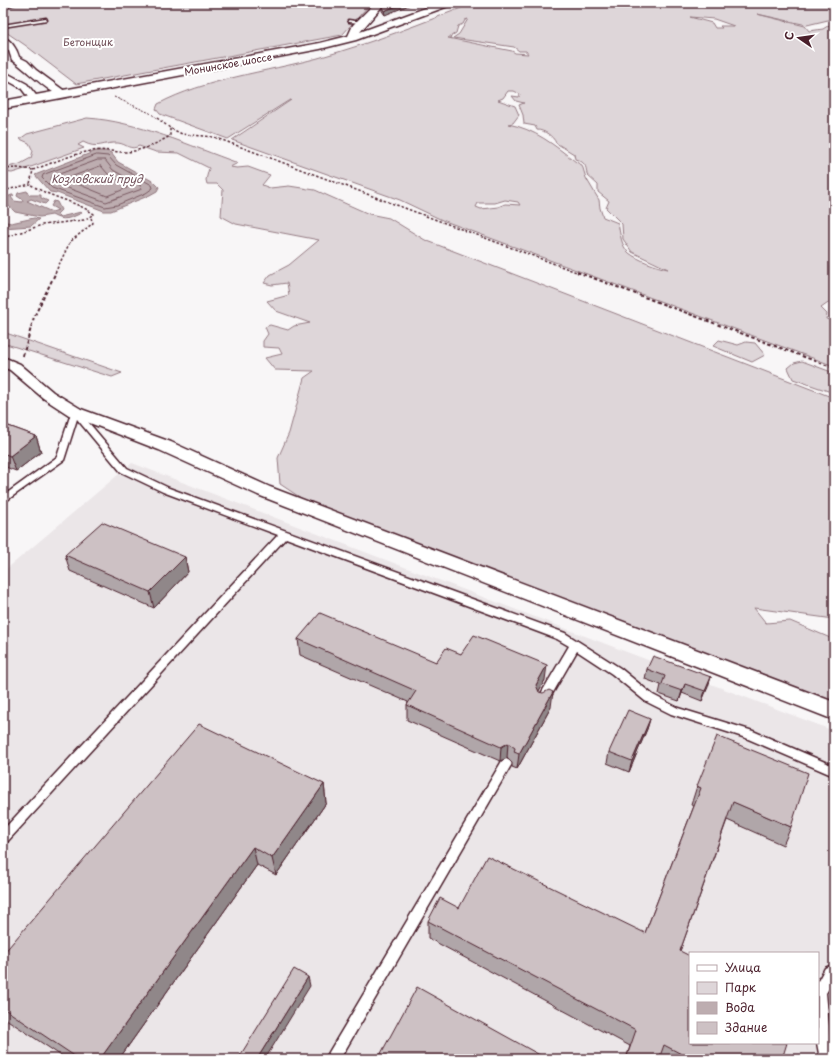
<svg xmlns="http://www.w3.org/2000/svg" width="837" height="1062" viewBox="0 0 837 1062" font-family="'Playpen Sans',sans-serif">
  <rect width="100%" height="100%" fill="#f8f6f7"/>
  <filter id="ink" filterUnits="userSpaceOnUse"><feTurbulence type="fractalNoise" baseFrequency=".025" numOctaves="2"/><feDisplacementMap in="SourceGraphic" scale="8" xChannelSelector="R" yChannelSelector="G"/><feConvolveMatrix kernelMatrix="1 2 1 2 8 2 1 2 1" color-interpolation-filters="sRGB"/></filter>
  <g filter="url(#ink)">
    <path fill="#ebe6e8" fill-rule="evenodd" d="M132 463 834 731V1059H3V572ZM690 953H818V1043H690Z"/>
    <path fill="#ded6d9" stroke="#947a82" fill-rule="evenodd" d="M3 3H371L342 35 76 84 25 45 3 30Z
      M474 3H834L832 16H834V302L831 301 821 308 827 314 826 319 834 321V366L442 220 400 200 232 140 291 100 288 101 228 139 160 114 156 109 158 104C205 79 266 72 318 58 372 43 422 23 474 3ZM757 14 807 25 828 20 834 22 823 29 809 31 805 26ZM690 17 714 19 734 26H720L722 28H715L712 23ZM468 19 459 34 453 38 514 47 519 51H526L528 54 515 53 512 51 448 38 456 33 458 26 463 24 465 20ZM508 91H514L520 94 519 97 512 96 516 101 524 103 519 105 523 115 524 124 535 126 537 130C544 130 553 136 556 143L574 154 575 159C585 162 586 165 587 175L598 185V192L609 201 606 208 622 224 623 239 632 252 668 269C657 267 638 260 629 253 621 246 620 233 618 223L603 217 600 208 599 200 586 178 582 165 576 162C554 145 535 129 508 124L513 123 519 115 515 106 498 100 503 98ZM505 200 518 202 520 205 505 204 498 207 481 209 476 207 478 203H495Z
      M87 118C137 121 190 146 238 163L230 167 237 168 248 167 270 175 262 185 270 188 289 186 315 190 369 214 389 218 425 240 834 398V619L754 608 766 623 790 621 828 637 834 642V712L319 510 280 484 278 458 289 433 304 378 314 371 275 370 265 358 282 354 279 348 263 347V341L268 334 265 327 270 325 288 330 294 326 310 323 276 311 267 301 289 295 287 283 272 285 264 283 270 275 289 265 319 240 236 224 221 216 223 190 217 184H207L206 180 209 168 179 153 156 152 139 146C130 151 127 144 118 143 103 142 98 150 83 142L78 145 84 148 28 168 12 173 4 172 8 167 20 164 31 158 33 151 29 143 20 139 27 134Z
      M3 332 122 373 112 377 3 343Z
      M719 340 738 345 746 342 755 343 765 355 752 362 713 346Z
      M802 361 834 373V393L793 379 788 368 794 363Z"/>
    <path fill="#bdadb0" stroke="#8f747b" d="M96 151H107L111 153 118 162 154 182 159 187 157 191 148 196 111 211H104L57 193 50 192 35 175Z
      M27 191 29 195H41V198L48 201 45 204 31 199 27 201 52 212 58 210 51 206 54 201 57 202 61 210 57 214 60 217 81 212 82 213C70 218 64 222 52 215L40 217 15 212 5 202 6 200 4 198 12 195H14L11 197 14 201 22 202 23 200 17 196 18 193Z
      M34 218 39 219 31 226 3 228V221L11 223Z"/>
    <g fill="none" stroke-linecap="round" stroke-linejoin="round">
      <path stroke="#785860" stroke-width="1" d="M97 155 108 156 116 165 152 185 153 188 146 193 117 205 105 207 52 188 42 178 43 175Z
        M98 160H105L113 170 141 186 142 189 106 202 54 183 51 180 52 177Z
        M101 166 108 174 127 185V188L107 196 68 180 69 178Z"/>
      <g stroke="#4a1f2b" stroke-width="3">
        <path id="lane" d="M11 3H17L3 8V6Z
          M46 18 47 20 3 27V25Z
          M348 20 363 22 361 23 349 22Z
          M72 410H78L127 468 169 488 565 633 620 668 653 695 678 708 753 731 834 766V776L746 738 671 714 645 701 612 674 577 651 547 703 543 704 539 703 538 700 539 697 569 646 557 639 286 538 7 842 3 843V830L278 535 163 492 121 472 77 419 64 460 3 503V496L57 457Z
          M506 759 510 761 512 764 510 767 340 1059H325L502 761Z
          M830 966 834 967V981L826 993 831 1047 834 1059H820L817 1043H818V981L825 968Z"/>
      </g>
      <g stroke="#4a1f2b" stroke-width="3">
        <path id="street" d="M3 37C11 40 17 49 19 57L27 61 36 70 66 92 68 94 66 96C54 99 24 67 12 60L9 51 3 45Z
          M3 71 27 84 39 99 37 101H31L21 88 3 78Z
          M3 357 20 364 53 392 81 409 171 442 270 487 834 702V720L258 495 159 450 69 415 43 398 10 370 3 367Z"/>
      </g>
      <g stroke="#4a1f2b" stroke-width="3">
        <path id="secondary" d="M375 3H385L360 32 439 3H453L451 5 356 40 320 49 3 109V101L320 43 348 36 353 25Z"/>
      </g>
      <path stroke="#4a1f2b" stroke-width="1" stroke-dasharray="2 1.5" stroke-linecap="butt" d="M114 97 150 113 158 119"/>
      <path stroke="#4a1f2b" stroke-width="1.5" stroke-dasharray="2.5 2" stroke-linecap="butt" d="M157 118 170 128 182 134 214 137 579 273
        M3 169 17 168 33 170
        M3 191 30 184
        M3 238 42 225 84 220 94 214C74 200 50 198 30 184L33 170C52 163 72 154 92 151 103 149 113 152 123 152 140 152 156 144 170 136V128
        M55 273 70 242 93 223 91 218"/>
      <path stroke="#4a1f2b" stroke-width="2" stroke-dasharray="3.5 2.5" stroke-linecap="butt" d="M577 272 834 368
        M23 356 34 317 56 272"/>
      <use href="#lane" fill="#fff" fill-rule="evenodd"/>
      <use href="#street" fill="#fff" fill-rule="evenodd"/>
      <use href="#secondary" fill="#fff" fill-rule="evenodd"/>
    </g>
    <path fill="#b0a6a9" stroke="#4a1f2b" d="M387 3 385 15 382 11V7Z
      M3 424 36 436 41 452 16 471 3 466Z
      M65 555 185 557 188 572 154 608 70 571Z
      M298 639 436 662 461 654 545 680 538 692 551 707 517 769 512 767V763L507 758 500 761 407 720V705L408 702 300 655Z
      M647 669 711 677 702 701 682 693 679 701 659 694 661 685 645 679Z
      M650 719 647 729 629 772 607 763 609 752Z
      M324 784 326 803 276 875 257 865 119 1059H66L3 1017V954Z
      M697 786 791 827 783 845 727 820 680 951 782 1059H626L630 1046 428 938V921L459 908 645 933 694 806 691 805Z"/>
    <path fill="#908789" stroke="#4a1f2b" d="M404 3H414L385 15 384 11Z
      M36 436 41 452 16 471 10 456Z
      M185 557 188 572 154 608 150 592Z
      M3 634 8 645 3 649Z
      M547 665 545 680 534 700 536 685Z
      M711 677 708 687 702 701 705 691Z
      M685 684 682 693 679 701 682 691Z
      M553 692 551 707 517 769 519 754Z
      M650 719 647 729 629 772 632 761Z
      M508 743 507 758 500 761 501 747Z
      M324 784 326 803 276 875 272 858Z
      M253 847 257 865 119 1059H100Z
      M308 977 310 986 265 1059H257Z"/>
    <path fill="#cdc1c4" stroke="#4a1f2b" d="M387 3H404L384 11 382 7Z
      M3 424 36 436 10 456 3 453Z
      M102 522 185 557 150 592 65 555Z
      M320 613 436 662 446 648 461 654 474 635 547 665 536 685 539 692 543 693 549 690 553 692 519 754 514 752 515 748 508 743 501 747 407 705 416 691 298 639Z
      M653 656 711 677 705 691 685 684 682 691 662 684 665 676 647 669Z
      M628 710 650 719 632 761 609 752Z
      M199 724 324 784 272 858 253 847 100 1059H79L3 1008V954Z
      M717 736 808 773 791 827 733 802 680 951 690 956V1043H787L782 1059H691L664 1045 659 1059H626L636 1030 428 921 440 898 459 908 487 856 645 933 701 788 697 786Z
      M294 969 308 977 257 1059H238Z
      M417 987 547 1059H378Z"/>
  </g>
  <g text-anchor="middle" stroke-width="4" stroke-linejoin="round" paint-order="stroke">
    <g font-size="10" fill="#6f4d56" stroke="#fff">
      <text x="88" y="46">Бетонщик</text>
    </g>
    <g font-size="10" fill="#4a1f2b" stroke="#fff">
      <text transform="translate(228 64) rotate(-10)" y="4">Монинское шоссе</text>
    </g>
    <g font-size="11" font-style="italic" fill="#72515a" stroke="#fff">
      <text x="97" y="183">Козловский пруд</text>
    </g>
  </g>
  <rect width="837" height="1062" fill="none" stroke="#fff" stroke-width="16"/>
  <rect x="8" y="8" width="821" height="1046" fill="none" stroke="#4a1f2b" stroke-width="1.5" filter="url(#ink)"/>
  <rect x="689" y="952" width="130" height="92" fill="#ffffff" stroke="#b7a5aa"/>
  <rect x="697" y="965" width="20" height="6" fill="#ffffff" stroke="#b7a5aa"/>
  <text x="725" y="972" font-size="12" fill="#4a1f2b">Улица</text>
  <rect x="697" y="982" width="20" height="12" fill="#ded6d9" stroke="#b7a5aa"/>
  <text x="725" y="992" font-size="12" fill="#4a1f2b">Парк</text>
  <rect x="697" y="1002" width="20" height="12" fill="#bdadb0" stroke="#b7a5aa"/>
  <text x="725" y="1012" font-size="12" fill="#4a1f2b">Вода</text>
  <rect x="697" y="1022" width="20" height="12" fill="#cdc1c4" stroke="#b7a5aa"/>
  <text x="725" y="1032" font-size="12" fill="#4a1f2b">Здание</text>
  <g transform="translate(799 38) rotate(283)" stroke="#ffffff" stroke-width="3" paint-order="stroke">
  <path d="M0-3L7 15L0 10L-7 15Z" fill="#4a1f2b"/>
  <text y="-6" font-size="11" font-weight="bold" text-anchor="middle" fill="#4a1f2b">С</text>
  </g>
</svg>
